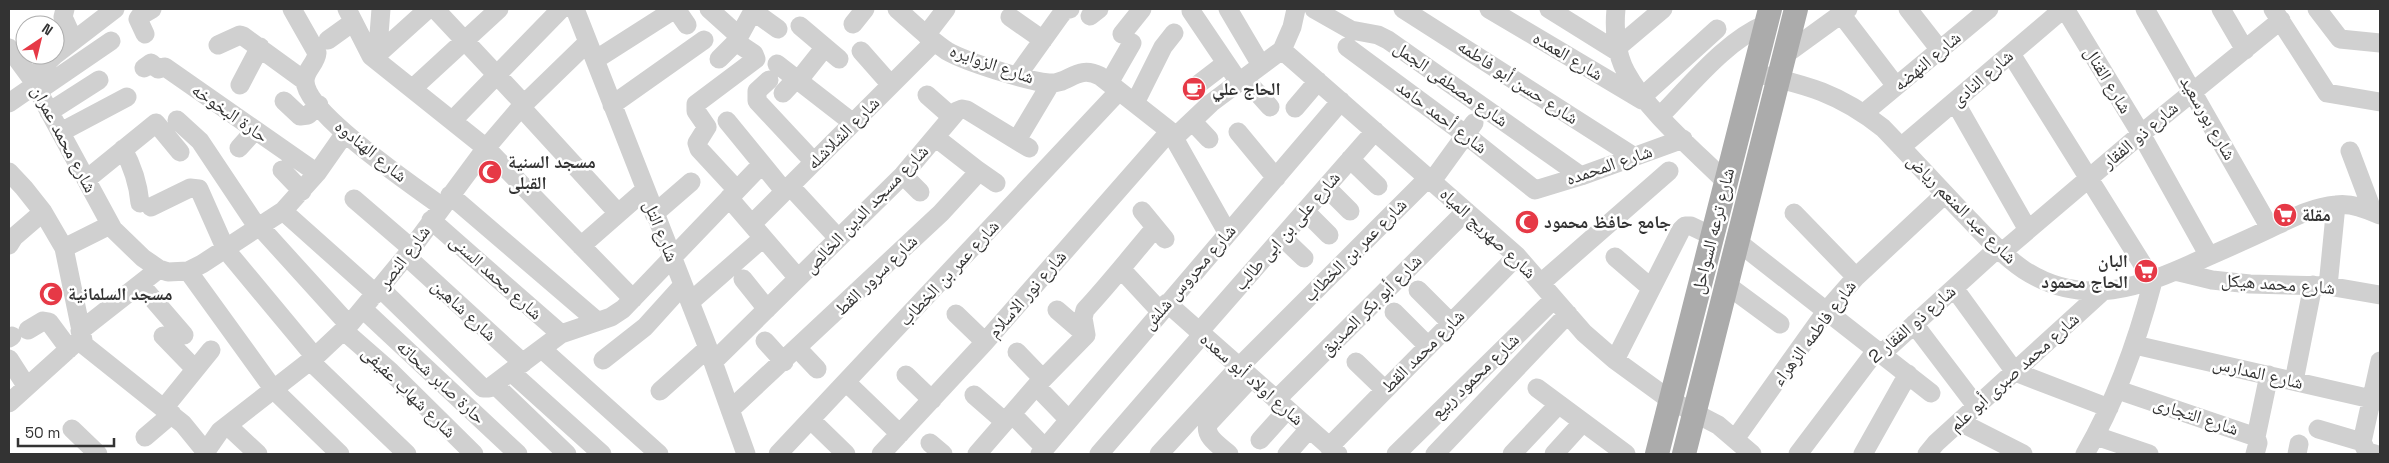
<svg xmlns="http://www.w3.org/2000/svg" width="2389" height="463" viewBox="0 0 2389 463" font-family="'Space Grotesk','Noto Naskh Arabic',sans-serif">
  <rect width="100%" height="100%" fill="#fff"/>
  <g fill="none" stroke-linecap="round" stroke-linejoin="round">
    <path stroke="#d0d0d0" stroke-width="19" d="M65 9 63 17 73 39
      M292 9 317 53C316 64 305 70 305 81 306 114 414 186 441 206
      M347 9 371 56 486 148 633 299
      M435 9 524 104
      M575 9 708 348 746 454
      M676 9 687 25
      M709 9 739 36
      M897 9C913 23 929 39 947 51 966 62 1027 81 1049 83 1068 85 1077 64 1100 76L1170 131 1227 232
      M1228 9 1261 65
      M1314 9 1351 30 1378 35 1388 40 1581 176
      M1403 9 1633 156
      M1489 9 1642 100
      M1549 9 1618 52
      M1616 9C1614 29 1616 54 1626 72 1647 111 1694 150 1726 182
      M1908 9 1940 50
      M2065 9 2141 134 2209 256
      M2145 9 2270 228
      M2221 9 2245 50
      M2273 9 2327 93 2380 102
      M2317 9 2340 39 2380 43
      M753 11 778 29
      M1191 11 1239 82
      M1841 14 1896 86
      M1090 16 1099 9
      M1010 17 1043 40
      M853 24 865 9
      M800 26 839 59
      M145 34 138 19 140 16 152 9
      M1122 34 1142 9
      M926 35 946 9
      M328 40 353 22
      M736 42 754 54 756 59 696 104V111L707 127 697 143 699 149 737 190
      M218 45 240 35 243 36 305 81
      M1347 47 1466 135 1535 190 1581 176 1683 139
      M1618 47 1663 9
      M9 48 31 78 113 229 143 258 159 269 168 272 188 271 202 264 283 211 317 173 345 133
      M1282 50 1517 256 1584 333 1615 360 1670 400 1718 425 1752 454
      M861 51 891 85
      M1786 54 1848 9
      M2011 54 2153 281C2137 342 2117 399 2085 454
      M55 55 115 9
      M377 55 428 9
      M719 59 736 42 754 9
      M377 60 381 9
      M595 60 675 9
      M777 64 853 123
      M144 68 151 63 158 69 165 67 317 173
      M1754 73C1807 85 1839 93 1883 128 1911 157 1938 187 1966 216 1984 235 2002 255 2024 270 2084 309 2141 287 2200 260 2223 250 2246 240 2269 229 2290 219 2312 207 2336 205 2352 203 2366 209 2380 215
      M1017 76 1060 16 1065 10 1070 9
      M31 78 55 55
      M1244 78 1270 107
      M769 80 757 91V101L814 162
      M798 81 825 47
      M1109 83 1132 43
      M240 85 260 47
      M1196 86 1226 63
      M412 89 499 9
      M38 91 111 41
      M783 93 796 79
      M927 95 952 117
      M1643 96 1717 29
      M284 101 300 116 308 115 319 105
      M1955 102 2028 230
      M9 103 35 85
      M1135 103 1163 47 1174 33
      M612 105 704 40
      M521 107 618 213
      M1295 108 1318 81
      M49 112 99 80
      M1864 113 1989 9
      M1660 116C1691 85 1725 41 1766 24
      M177 120 200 141 258 228
      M452 121 561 9
      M727 121 785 192
      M1192 121 1209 139
      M61 132 127 97
      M1238 132 1276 178
      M1174 138 1211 103 1282 50 1292 27 1296 9
      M1017 140 1051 83
      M1901 147 2063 9
      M239 148 255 130
      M123 149C133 167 138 182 140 203
      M2350 151 2373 212
      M1350 159 1378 186
      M976 169 996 183
      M282 170 302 191
      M9 172 24 188 43 212 64 248 84 345 183 424 205 451
      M903 175 920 192
      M87 179 156 123 180 152
      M1432 181 1474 123
      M790 186 838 238
      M1326 187 1350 211
      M450 195 597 321
      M729 198 798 278
      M354 199 411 248
      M151 207 190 188 199 189 226 250 315 357
      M283 211 376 294
      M1142 211 1165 239
      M1305 211 1329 235
      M1794 213 1856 277
      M654 214 691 182
      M431 220 561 334
      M752 224 934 42
      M260 227 349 325
      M1282 237 1304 258
      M1738 242 1931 393
      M9 245 14 237 43 212
      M581 246 645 190
      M64 248 110 225
      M2001 253 2141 134 2281 20
      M406 256 523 363
      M1615 257 1651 288
      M1122 270 1160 311
      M188 271 274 390 340 454
      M2175 271 2212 280 2250 284 2328 286 2380 295
      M743 279 767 309
      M1541 283 1669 171
      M140 284 184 335
      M1727 285 1780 324
      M2328 286 2336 205
      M380 288 483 388H489L561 334 611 317 623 309 762 164
      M1954 288 2015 372 2109 408
      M1418 290 1451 323
      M690 302 763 238
      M1167 303 1338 454
      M363 309 518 454
      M1057 310 1086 335
      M1394 312 1428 346
      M956 314 985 342
      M1914 324 1977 407
      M28 330 43 321 49 322 69 349
      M343 330 391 372 474 454
      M80 331 159 269
      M1199 332 1375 131
      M163 336 195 369
      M9 338 12 336
      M765 341 784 362
      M2135 345 2380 401
      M542 349 659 454
      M798 349 817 369
      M1017 352 1043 379
      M9 359 27 387
      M603 360 645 327 683 285
      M1615 360 1681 230 1685 226H1691L1712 236
      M310 361 407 454
      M713 362 903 175 957 111 962 109 967 110 1029 148
      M1356 362 1385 390
      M511 372 602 454
      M906 375 932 400
      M2294 381 2313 285
      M846 382 900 434
      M494 384 567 454
      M1036 386 1069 420
      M1537 388 1626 454
      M2118 390 2256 437 2258 443 2255 454
      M660 391 708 348
      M974 395 1005 422
      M1276 400 1466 211
      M9 403 81 338
      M164 408 211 350
      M730 410 941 213 974 177 976 169 935 137
      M1012 414 1045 448
      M811 420 846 454
      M1960 422 2023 454
      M228 426 258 454
      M72 429 98 454
      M2318 429 2362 442
      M2096 436 2149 454
      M145 437 172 414
      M2256 437 2269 375
      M1735 439 1827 310 1856 277 1945 194
      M1260 440 1287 410
      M930 443 943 454
      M1329 447 1517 256
      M204 454 220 431 315 357 349 325 406 256 486 148 521 107 588 42
      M778 454 1119 91
      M881 454 985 342 1170 131
      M977 454 1036 386 1086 335 1083 318 1085 310C1110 283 1132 255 1155 228
      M1040 454 1341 101
      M1099 454 1202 335
      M1159 454 1239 367 1428 178
      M1229 454C1220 446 1204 437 1208 424L1251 378
      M1287 454 1309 429
      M1396 454 1554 299
      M1435 454 1568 314
      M1512 454 1559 404
      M1554 454 1583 422
      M1798 454 1872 356 1888 348 1997 249
      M1863 454 1908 374
      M1927 454 1936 443 2103 291
      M2297 454 2299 444
      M2375 454 2367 452 2362 442 2380 361"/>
    <path stroke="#ababab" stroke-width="24" d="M1657 454 1770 9
      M1684 454 1796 9"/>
  </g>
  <defs>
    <g id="cafe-disc" transform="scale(1.25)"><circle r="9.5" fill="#e63946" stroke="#fff"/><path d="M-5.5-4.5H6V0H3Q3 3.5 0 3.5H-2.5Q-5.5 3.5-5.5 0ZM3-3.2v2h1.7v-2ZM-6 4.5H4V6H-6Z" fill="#fff"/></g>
    <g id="mosque-disc" transform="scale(1.25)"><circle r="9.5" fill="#e63946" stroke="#fff"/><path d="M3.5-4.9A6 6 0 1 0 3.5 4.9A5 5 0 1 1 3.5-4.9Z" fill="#fff"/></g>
    <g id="supermarket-disc" transform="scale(1.25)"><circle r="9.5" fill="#e63946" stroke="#fff"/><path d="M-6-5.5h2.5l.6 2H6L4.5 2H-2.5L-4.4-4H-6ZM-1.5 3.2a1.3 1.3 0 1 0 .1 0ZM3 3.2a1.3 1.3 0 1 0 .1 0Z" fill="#fff"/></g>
  </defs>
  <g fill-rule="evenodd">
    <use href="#cafe-disc" x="1194" y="89"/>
    <use href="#mosque-disc" x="490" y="172"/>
    <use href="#supermarket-disc" x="2285" y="215"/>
    <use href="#mosque-disc" x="1527" y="222"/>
    <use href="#supermarket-disc" x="2146" y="271"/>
    <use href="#mosque-disc" x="51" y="294"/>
  </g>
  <g text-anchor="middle" stroke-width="5" stroke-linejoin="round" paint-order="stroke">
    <g font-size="18" fill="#333" stroke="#fff">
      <text transform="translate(1568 56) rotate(31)" y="6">شارع العمده</text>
      <text transform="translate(1927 61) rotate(-40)" y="6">شارع النهضه</text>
      <text transform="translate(992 64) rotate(19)" y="6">شارع الزوايره</text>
      <text transform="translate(1982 78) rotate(-41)" y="6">شارع النادى</text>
      <text transform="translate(2108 80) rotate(59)" y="6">شارع القنال</text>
      <text transform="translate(1518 82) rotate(33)" y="6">شارع حسن أبو فاطمه</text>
      <text transform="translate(1451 84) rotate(35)" y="6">شارع مصطفى الجمل</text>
      <text transform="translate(230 113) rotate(35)" y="6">حارة البخوخه</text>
      <text transform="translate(1442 117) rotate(37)" y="6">شارع أحمد حامد</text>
      <text transform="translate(2208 118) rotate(60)" y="6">شارع بورسعيد</text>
      <text transform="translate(843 133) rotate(-45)" y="6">شارع الشلاشله</text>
      <text transform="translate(2140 135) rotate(-40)" y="6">شارع ذو الفقار</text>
      <text transform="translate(64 139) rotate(62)" y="6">شارع محمد عمران</text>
      <text transform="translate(371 151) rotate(39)" y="6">شارع الهنادوه</text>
      <text transform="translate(1609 165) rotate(-19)" y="6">شارع المحمده</text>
      <text transform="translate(866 209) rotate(-46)" y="6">شارع مسجد الدين الخالص</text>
      <text transform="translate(1962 209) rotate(45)" y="6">شارع عبد المنعم رياض</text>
      <text transform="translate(661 231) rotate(68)" y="6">شارع التل</text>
      <text transform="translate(1287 231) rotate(-49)" y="6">شارع على بن ابى طالب</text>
      <text transform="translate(1713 231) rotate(-76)" y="6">شارع ترعه السواحل</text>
      <text transform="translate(1488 233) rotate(43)" y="6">شارع صهريج المياه</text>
      <text transform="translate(1355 250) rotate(-45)" y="6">شارع عمر بن الخطاب</text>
      <text transform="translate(404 257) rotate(-53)" y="6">شارع النصر</text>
      <text transform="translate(949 273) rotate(-47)" y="6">شارع عمر بن الخطاب</text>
      <text transform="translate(876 275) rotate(-44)" y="6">شارع سرور القط</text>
      <text transform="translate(496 277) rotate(42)" y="6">شارع محمد السنى</text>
      <text transform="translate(1189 277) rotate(-49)" y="6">شارع محروس شلش</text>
      <text transform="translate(2278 284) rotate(4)" y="6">شارع محمد هيكل</text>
      <text transform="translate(1027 294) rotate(-49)" y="6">شارع نور الاسلام</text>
      <text transform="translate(1371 305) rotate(-45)" y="6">شارع أبو بكر الصديق</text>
      <text transform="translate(464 310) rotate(43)" y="6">شارع شاهين</text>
      <text transform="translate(1912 324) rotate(-41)" y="6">شارع ذو الفقار 2</text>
      <text transform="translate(1814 333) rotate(-53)" y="6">شارع فاطمه الزهراء</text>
      <text transform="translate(1423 351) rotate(-45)" y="6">شارع محمد القط</text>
      <text transform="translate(2014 372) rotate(-42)" y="6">شارع محمد صبرى أبو علم</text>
      <text transform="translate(2258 373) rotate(13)" y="6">شارع المدارس</text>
      <text transform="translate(1475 376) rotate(-44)" y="6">شارع محمود ربيع</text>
      <text transform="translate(1252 379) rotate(41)" y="6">شارع اولاد أبو سعده</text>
      <text transform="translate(441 382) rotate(43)" y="6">حارة صابر شحاته</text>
      <text transform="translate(409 392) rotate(44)" y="6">شارع شهاب عفيفى</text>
      <text transform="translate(2196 416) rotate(18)" y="6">شارع التجارى</text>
    </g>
    <g font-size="18" font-weight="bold" fill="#333" stroke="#fff" text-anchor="start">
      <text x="1212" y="95">الحاج علي</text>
      <text x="508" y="168">مسجد السنية<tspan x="508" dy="21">القبلى</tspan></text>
      <text x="2302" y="221">مقلة</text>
      <text x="1544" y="228">جامع حافظ محمود</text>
      <text x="2128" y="267" text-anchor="end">البان<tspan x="2128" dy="21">الحاج محمود</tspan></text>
      <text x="68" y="300">مسجد السلمانية</text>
    </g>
  </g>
  <rect width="2389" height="463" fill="none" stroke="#333333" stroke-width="20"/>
  <g transform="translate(40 40) rotate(35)"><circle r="24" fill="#ffffff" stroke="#adadad"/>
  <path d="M0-4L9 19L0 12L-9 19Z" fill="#e63946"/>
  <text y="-8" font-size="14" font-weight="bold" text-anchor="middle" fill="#333333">N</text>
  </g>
  <path d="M18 438v8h96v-8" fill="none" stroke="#333333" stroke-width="2.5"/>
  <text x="25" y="438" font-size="15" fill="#333333" stroke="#ffffff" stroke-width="4" paint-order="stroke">50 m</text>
</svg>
